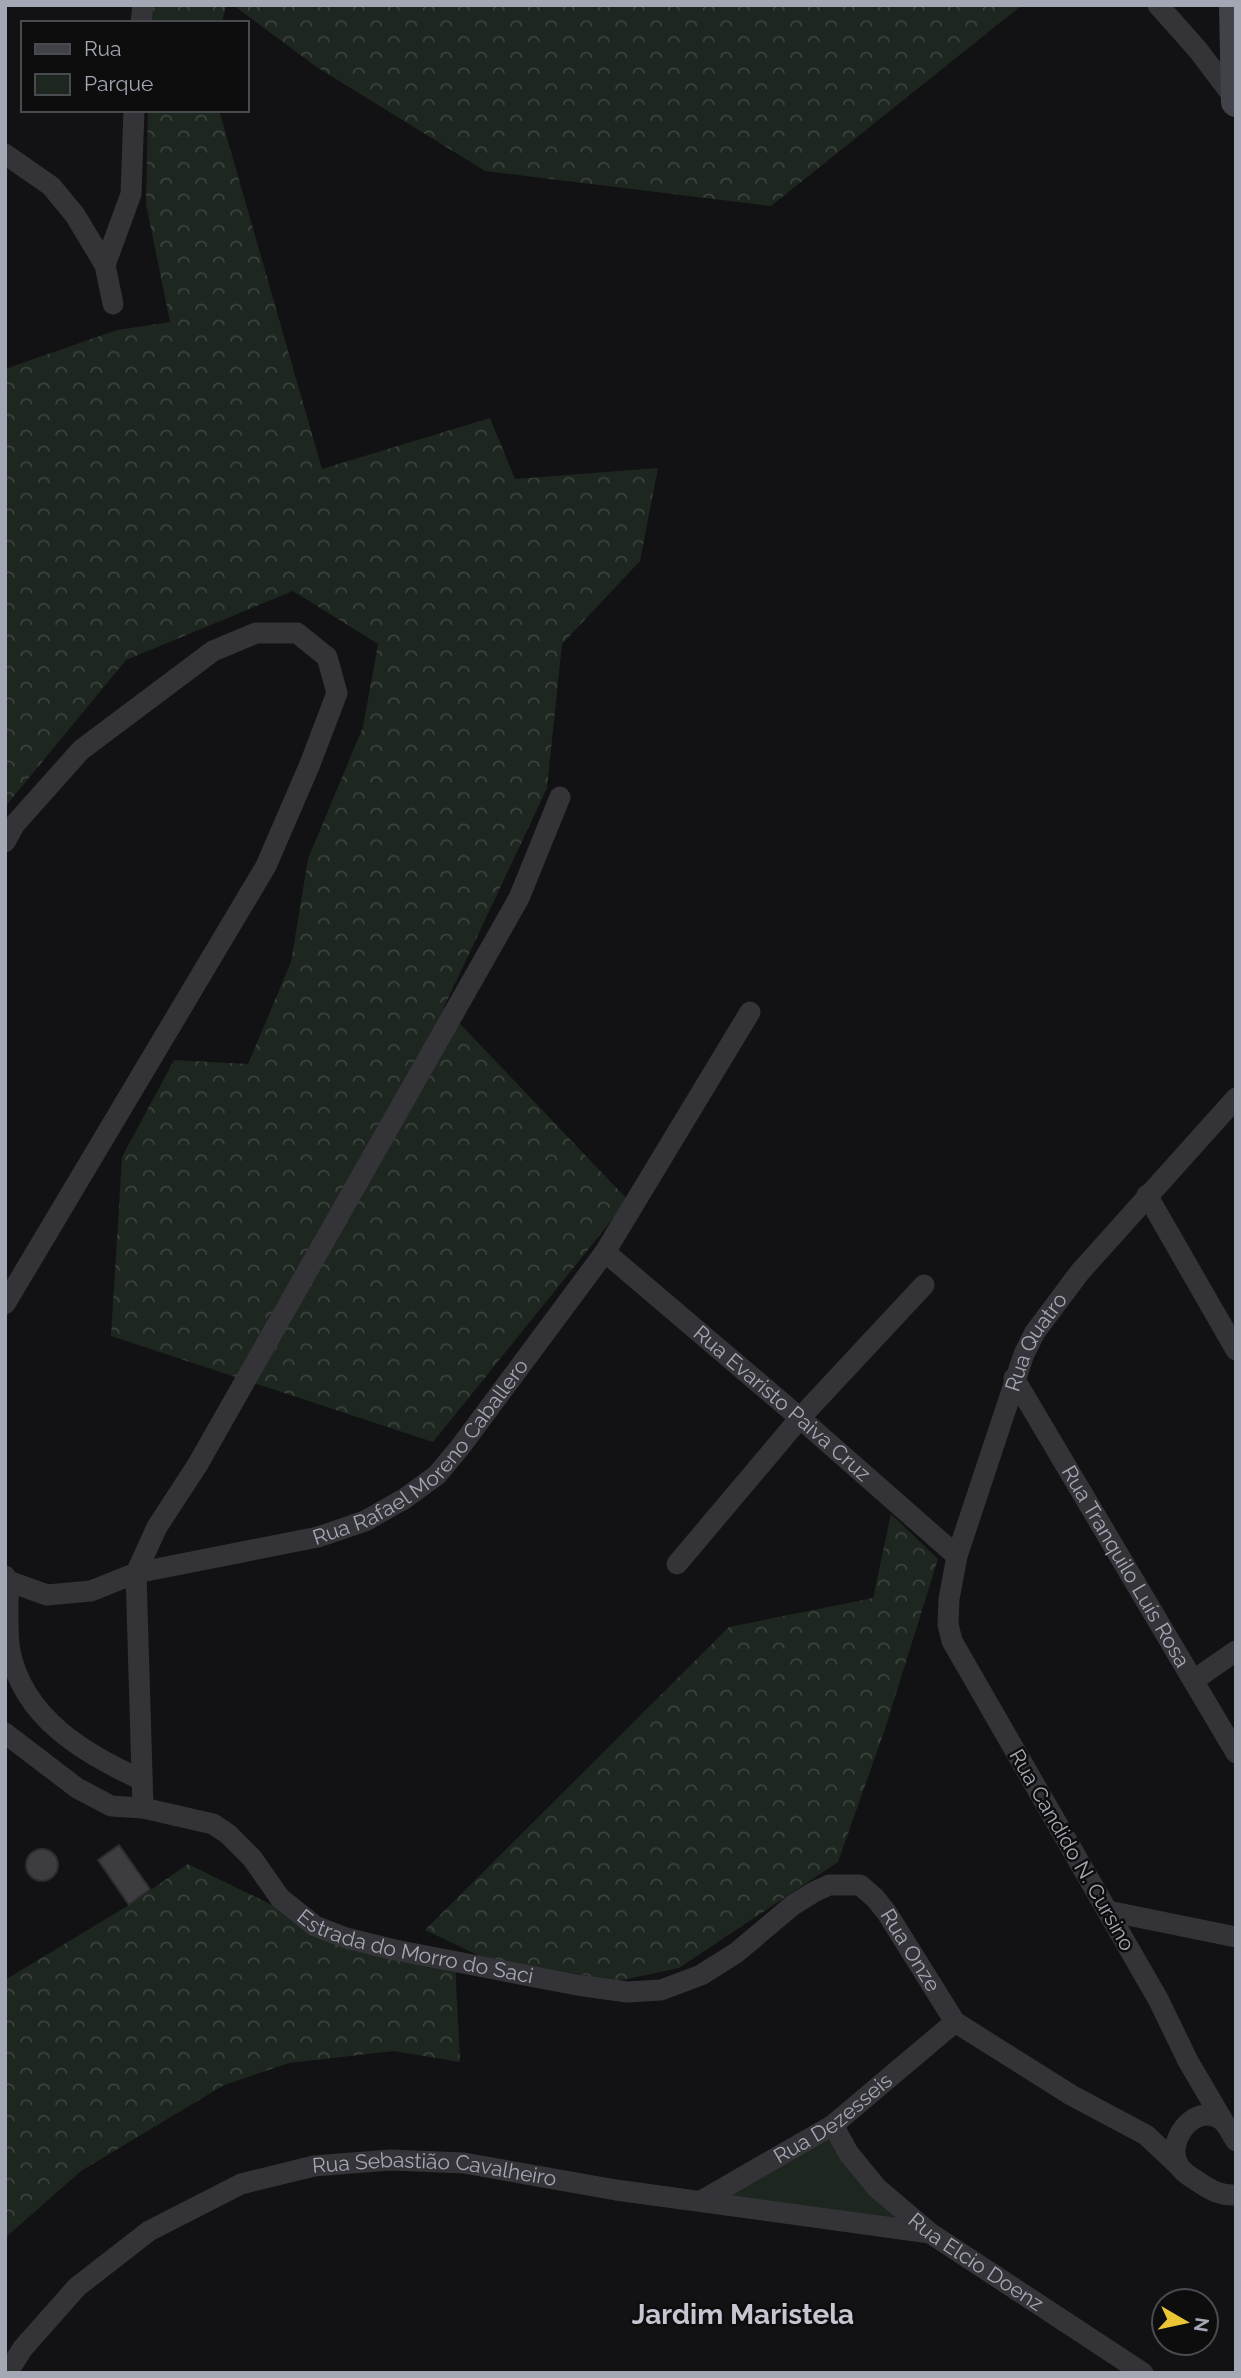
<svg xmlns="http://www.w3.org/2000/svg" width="1241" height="2378" viewBox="0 0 1241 2378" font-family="Raleway,sans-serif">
  <defs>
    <pattern id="forest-crowns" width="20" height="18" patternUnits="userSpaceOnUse" patternTransform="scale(1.75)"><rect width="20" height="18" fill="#1e2620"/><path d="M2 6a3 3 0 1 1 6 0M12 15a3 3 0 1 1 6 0" fill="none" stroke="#3c433e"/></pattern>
  </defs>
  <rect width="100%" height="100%" fill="#121214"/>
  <path fill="url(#forest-crowns)" d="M150 5H226L222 23H150Z
    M233 5H1022L771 206 485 171 315 66Z
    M148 110H219L322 469 490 418 515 479 658 468 640 561 562 644 547 788 444 1007 628 1200 433 1442 111 1336 122 1157 174 1060 248 1064 291 962 308 859 363 727 378 644 293 591 126 660 5 807V369L117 330 170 322 146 204Z
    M891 1514 938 1559 886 1726 838 1862 679 1968 618 1981 484 1958 425 1930 729 1627 873 1598Z
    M188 1864 315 1926 455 1961 460 2062 394 2051 289 2063 224 2085 81 2171 5 2238V1980L129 1905Z"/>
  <path fill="#1e2620" d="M833 2125 930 2233 701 2201Z"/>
  <path fill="#3c3c41" stroke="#2d2c2f" stroke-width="2" d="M119 1845 150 1889 129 1905 98 1860Z
    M26 1865a16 16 0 1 1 32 0a16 16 0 1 1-32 0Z"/>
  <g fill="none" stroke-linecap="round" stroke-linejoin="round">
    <g stroke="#333338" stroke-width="21">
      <path d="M1158 5 1198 50 1235 99"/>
      <path d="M141 23 143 5"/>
      <path d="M5 154 51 186 75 215 105 265 113 304"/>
      <path d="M105 265 131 194 134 110"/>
      <path d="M5 842 15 824 81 750 213 651 256 633H297L327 657 337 693 310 764 266 866 5 1304"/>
      <path d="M1147 1195 1236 1350"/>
      <path id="s1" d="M605 1252 800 1418 957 1556"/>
      <path id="s2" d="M1014 1378 1236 1753"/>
      <path d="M677 1564 800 1418 924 1285"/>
      <path id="s3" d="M5 1576 8 1581 47 1595 91 1591 136 1573 318 1537 365 1521 404 1499 437 1475 461 1446 605 1252 750 1012"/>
      <path d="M8 1581C9 1603 6 1629 10 1651 23 1718 85 1754 142 1780"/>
      <path d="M1194 1680 1236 1651"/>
      <path id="s4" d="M5 1733 77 1788 111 1806 143 1808 213 1824 228 1834 252 1858 280 1898 315 1926 346 1938 395 1950 577 1985 627 1992 661 1990 701 1975 736 1953 793 1905 814 1892 829 1885H860L875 1898 887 1913 955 2022 1071 2095 1146 2135 1178 2165"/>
      <path d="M143 1808 136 1573 157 1527 198 1464 519 898 560 797"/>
      <path d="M1108 1911 1236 1937"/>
      <path id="s5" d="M1222 2119 1188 2061 1158 1999 952 1641 948 1624 949 1599 957 1556 1024 1354 1035 1332 1080 1272 1236 1098"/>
      <path id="s6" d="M833 2125 849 2154 877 2188 930 2233 1143 2373"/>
      <path d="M1236 2141C1231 2134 1227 2123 1220 2119 1194 2102 1164 2143 1179 2166 1184 2174 1193 2178 1200 2183 1212 2191 1222 2196 1236 2195"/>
      <path id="s7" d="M701 2201 833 2125 955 2022"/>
      <path id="s8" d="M7 2373 23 2348 77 2287 149 2231 241 2184 314 2166 390 2160 464 2163 616 2190 930 2233"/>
    </g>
    <path stroke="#414248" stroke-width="30" d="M1234 5 1236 102"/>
  </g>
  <g text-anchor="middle" stroke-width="5" stroke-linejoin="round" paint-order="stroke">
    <g font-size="21" fill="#a4a7b4" stroke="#0d0d0e">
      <text dy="7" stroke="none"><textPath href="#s5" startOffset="864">Rua Quatro</textPath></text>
      <text dy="7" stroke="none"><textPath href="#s1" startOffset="233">Rua Evaristo Paiva Cruz</textPath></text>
      <text dy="7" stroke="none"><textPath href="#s3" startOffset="462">Rua Rafael Moreno Caballero</textPath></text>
      <text dy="7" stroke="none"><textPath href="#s2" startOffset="219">Rua Tranquilo Luís Rosa</textPath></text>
      <text transform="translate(1072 1850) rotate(60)" y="7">Rua Candido N. Cursino</text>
      <text dy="7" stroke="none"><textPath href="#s4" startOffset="481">Estrada do Morro do Saci</textPath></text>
      <text dy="7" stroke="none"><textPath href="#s4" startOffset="1046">Rua Onze</textPath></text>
      <text dy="7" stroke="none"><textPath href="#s7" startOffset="156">Rua Dezesseis</textPath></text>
      <text dy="7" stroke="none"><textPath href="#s8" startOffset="502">Rua Sebastião Cavalheiro</textPath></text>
      <text dy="7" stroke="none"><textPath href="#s6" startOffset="201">Rua Elcio Doenz</textPath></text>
    </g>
    <g font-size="28" font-weight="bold" fill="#c5c6d0" stroke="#0d0d0e">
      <text x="743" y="2324">Jardim Maristela</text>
    </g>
  </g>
  <rect width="1241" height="2378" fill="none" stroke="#a4a7b4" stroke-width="14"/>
  <rect x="21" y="21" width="228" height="91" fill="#0d0d0e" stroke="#494b50" stroke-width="2"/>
  <rect x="35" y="44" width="35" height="10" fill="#414248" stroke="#494b50" stroke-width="2"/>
  <text x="84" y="56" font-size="21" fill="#a4a7b4">Rua</text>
  <rect x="35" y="74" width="35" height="21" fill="#1e2620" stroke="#494b50" stroke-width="2"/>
  <text x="84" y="91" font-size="21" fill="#a4a7b4">Parque</text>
  <g transform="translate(1185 2322) rotate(99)"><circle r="33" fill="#0d0d0e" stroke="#494b50" stroke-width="2"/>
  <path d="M0-5L12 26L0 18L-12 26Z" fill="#ebc533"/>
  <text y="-10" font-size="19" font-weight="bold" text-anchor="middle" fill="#a4a7b4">N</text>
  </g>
</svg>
